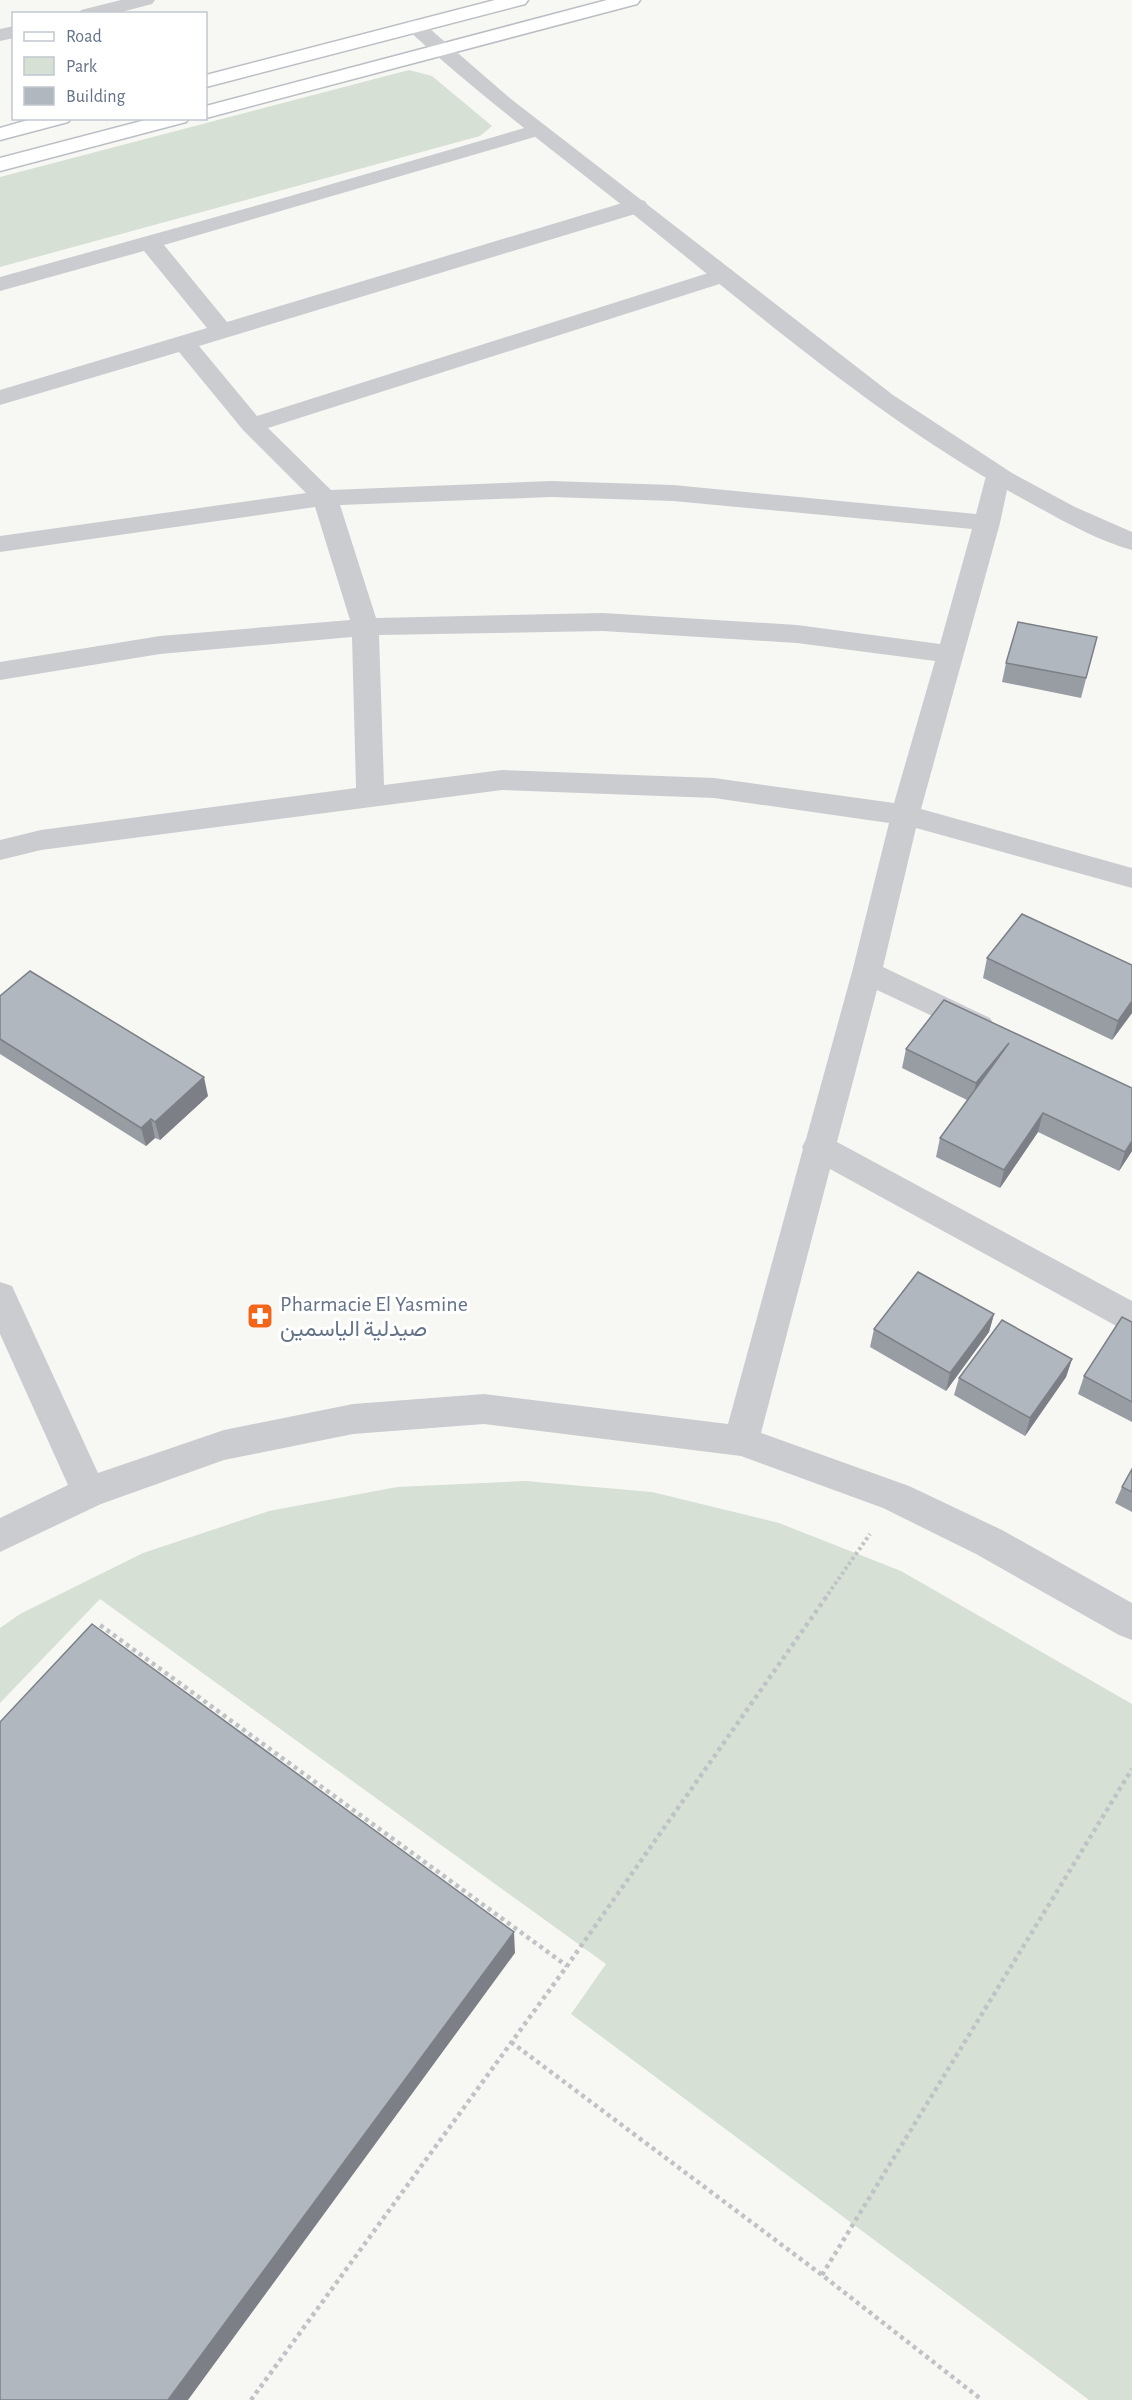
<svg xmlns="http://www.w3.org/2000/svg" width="1132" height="2400" viewBox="0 0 1132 2400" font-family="'Alegreya Sans',Vazirmatn,sans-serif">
  <rect width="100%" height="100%" fill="#f7f8f4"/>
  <path fill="#d7e0d5" d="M409 70 432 76 492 126 480 136 0 267V177Z
    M525 1481 652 1492 779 1523 901 1571 1132 1704V2400H1089L571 2014 606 1964 100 1599 0 1703V1628L20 1614 143 1553 269 1511 397 1487Z"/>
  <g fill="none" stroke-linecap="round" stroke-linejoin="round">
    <g stroke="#bbbfc5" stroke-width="3">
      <path id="secondary" d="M495 0H528L525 4 206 87V75Z
        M607 0H640L637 4 206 118V106Z
        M35 118H71L68 122 0 140V128Z
        M153 118H189L186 122 0 171V158Z"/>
    </g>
    <path stroke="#c0c2c5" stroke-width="4" stroke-dasharray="3 3" stroke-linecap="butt" d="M828 1594 870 1534"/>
    <path stroke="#c0c2c5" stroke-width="4.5" stroke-dasharray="4 4" stroke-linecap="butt" d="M95 1631 100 1625 567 1966
      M511 2042 822 2275 982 2400
      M822 2275 1132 1769
      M251 2400 567 1966 829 1593"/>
    <path fill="#caccd0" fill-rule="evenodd" d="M121 0H155L152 4 114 14H79L81 10Z
      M14 26V38L0 41V29Z
      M538 124 545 126 548 130 545 134 164 245 227 322 629 201 637 199 645 201 648 206 645 211 199 346 257 416 724 268 732 270 735 275 732 280 268 428 331 490 551 481 673 485 976 514 986 476 989 471 998 469 1007 471 1010 476 1000 523 921 809 1132 868V888L916 828 883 967 990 1018 995 1026 990 1034 979 1038 877 990 837 1142 1132 1301V1332L1120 1328 830 1169 761 1433 909 1486 1002 1530 1132 1603V1640L1119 1635 976 1554 883 1508 741 1456 484 1424 353 1434 224 1460 101 1504 0 1552V1518L68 1485 0 1334V1282L12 1286 98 1473 224 1430 353 1404 484 1394 728 1424 803 1149 802 1147 806 1139 852 972 889 823 714 798 502 790 41 850 0 860V840L41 830 356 788 352 637 160 654 0 680V662L160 636 350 620 315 507 0 552V536L306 493 243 430 179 352 0 405V390L207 328 144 251 0 291V277L287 197ZM551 497 673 501 972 529 940 644 797 625 603 613 376 618 340 505ZM603 631 797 643 935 661 894 803 714 778 502 770 384 785 379 635Z"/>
    <path fill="#caccd0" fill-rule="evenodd" d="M415 20 422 22 511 99 893 395 1012 473 1075 507 1132 532V550C1095 540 1058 518 1025 500 891 427 773 327 654 231 572 164 486 102 408 30L405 26 408 22Z"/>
    <use href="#secondary" fill="#fff" fill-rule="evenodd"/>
  </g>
  <path fill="#989da4" d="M1097 637 1081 698 1002 682 1006 663Z
    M987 958 1132 965V1013L1112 1040 983 978Z
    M0 996 208 1096 160 1140 155 1138 146 1146 0 1054Z
    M906 1049 1132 1088V1151L1119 1171 1038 1132 1000 1188 936 1157 940 1138 967 1100 902 1068Z
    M994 1314 989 1332 946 1391 870 1347 874 1329Z
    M1132 1322V1422L1078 1394 1084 1376Z
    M1072 1359 1066 1377 1025 1436 954 1395 959 1378Z
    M1132 1469V1512L1115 1503 1122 1487Z"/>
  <path fill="#7c8086" d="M1132 1001V1013L1112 1040 1118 1021Z
    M1009 1043 972 1102 976 1083Z
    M204 1077 208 1096 160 1140 155 1122Z
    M1043 1113 1038 1132 1000 1188 1004 1170Z
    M151 1119 155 1138 146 1146 141 1128Z
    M1132 1141V1151L1119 1171 1125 1152Z
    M994 1314 989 1332 946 1391 950 1373Z
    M1072 1359 1066 1377 1025 1436 1030 1418Z
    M514 1932 515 1953 188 2400H168Z"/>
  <path fill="#b1b7bf" stroke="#7c8086" stroke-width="1.5" d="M1018 622 1097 637 1086 678 1006 663Z
    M1022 914 1132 965V1001L1118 1021 987 958Z
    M30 971 204 1077 155 1122 151 1119 141 1128 0 1039V996Z
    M944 1000 1132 1088V1141L1125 1152 1043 1113 1004 1170 940 1138 1009 1043 976 1083 906 1049Z
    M918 1272 994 1314 950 1373 874 1329Z
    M1122 1317 1132 1322V1402L1084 1376Z
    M1002 1320 1072 1359 1030 1418 959 1378Z
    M1132 1469V1492L1122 1487Z
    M92 1624 514 1932 168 2400H0V1722Z"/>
  <defs>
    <g id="pharmacy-square" transform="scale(1.35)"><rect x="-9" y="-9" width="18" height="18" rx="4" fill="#f36519" stroke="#fff"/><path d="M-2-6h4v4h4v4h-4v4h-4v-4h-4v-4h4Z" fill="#fff"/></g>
  </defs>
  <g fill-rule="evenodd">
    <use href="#pharmacy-square" x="260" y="1316"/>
  </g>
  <g text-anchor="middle" stroke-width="6" stroke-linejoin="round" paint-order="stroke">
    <g font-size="22" fill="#647388" stroke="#fff" text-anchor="start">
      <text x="280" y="1311">Pharmacie El Yasmine<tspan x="280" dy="25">صيدلية الياسمين</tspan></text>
    </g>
  </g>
  <rect x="12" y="12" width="195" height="108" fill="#ffffff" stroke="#c1c7cf" stroke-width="1.5"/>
  <rect x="24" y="32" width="30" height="9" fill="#ffffff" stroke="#c1c7cf" stroke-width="1.5"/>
  <text x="66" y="42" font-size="18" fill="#647388">Road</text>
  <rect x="24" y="57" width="30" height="18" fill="#d7e0d5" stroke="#c1c7cf" stroke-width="1.5"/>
  <text x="66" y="72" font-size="18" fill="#647388">Park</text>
  <rect x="24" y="87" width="30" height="18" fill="#b1b7bf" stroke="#c1c7cf" stroke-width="1.5"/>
  <text x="66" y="102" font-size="18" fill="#647388">Building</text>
</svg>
